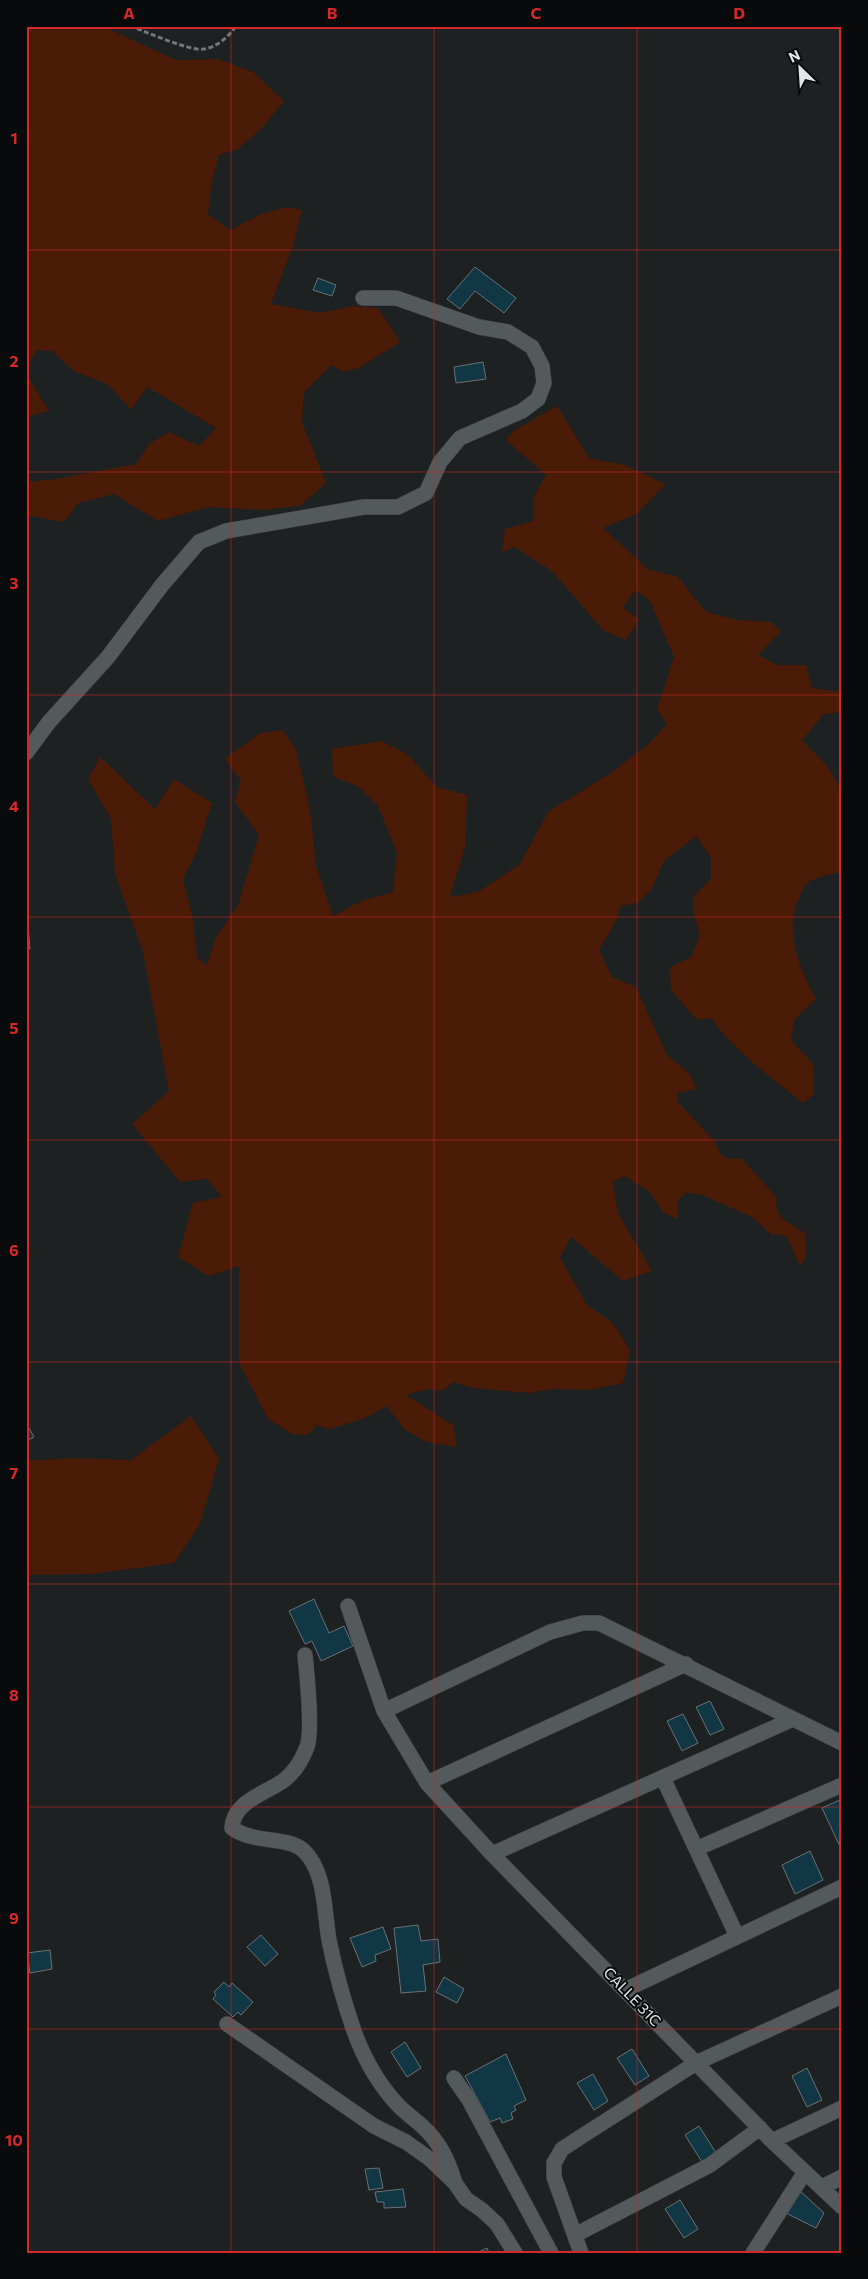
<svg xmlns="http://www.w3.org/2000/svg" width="868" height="2279" viewBox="0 0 868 2279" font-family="Commissioner,sans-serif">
  <rect width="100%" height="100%" fill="#1d2122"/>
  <path fill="#4a1b07" d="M26 26H102L176 60 218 59 253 72 284 101 262 128 238 149 219 155 211 185 208 214 230 230 262 214 286 207 302 210 293 246 271 304 320 313 352 306 378 308 400 342 359 368 344 372 331 365 304 392 302 422 326 483 300 506 262 510 209 507 158 521 114 494 78 503 64 522 26 515V482L57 479 136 464 149 444 169 432 199 446 216 428 147 387 131 410 109 385 74 371 52 351 37 350 26 368Z
    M26 373 49 411 26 417Z
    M557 406 589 458 625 465 665 484 638 513 603 528 649 570 677 576 706 612 737 620 771 622 781 631 758 655 778 665H806L812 688 842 692V712L824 714 802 740 826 765 842 790V872C831 874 813 877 805 885 803 888 802 893 800 896 783 930 799 968 816 999L794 1020 791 1040 813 1064 814 1094 803 1103C773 1079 733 1050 711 1018L697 1020 671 990 670 967 691 957 700 935 693 911V897L711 879V858L696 836 664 861 652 888 638 903 621 906 615 923 599 950 612 977 636 987 667 1055 690 1074 696 1089 678 1093 677 1101 715 1142 721 1155 729 1159H742L776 1197C776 1224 788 1218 805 1234L806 1258 800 1266 787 1237 776 1234 773 1236 752 1217 700 1194 686 1193 678 1200V1219L664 1213 650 1192 624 1176 613 1182 618 1213 652 1271 623 1281 571 1237 560 1258 587 1305 613 1323 630 1350 623 1383 590 1390 553 1389 530 1393 473 1388 453 1382 443 1391 428 1389 406 1395 453 1425 457 1447 427 1442 405 1430 387 1406 363 1419 329 1429 317 1425 308 1435 292 1434 268 1419 239 1363V1266L209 1276 178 1257 193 1203 222 1197 207 1179 180 1182 132 1124 169 1091 143 952 115 874 111 819 88 779 100 757 155 809 174 779 212 803 196 853 183 879 192 913 197 958 207 965 216 937 238 905 259 835 235 802 241 781 225 759 260 733 283 730 296 750 310 810 316 866 333 916 361 901 393 892 397 853 378 806 358 786 333 777 332 749 381 741 407 754 437 787 467 795 465 846 450 897 478 892 520 864 548 812 611 773 650 743 667 724 657 709 674 657 650 601 636 590 623 607 639 620 625 640 603 630 552 571 515 547 502 552 505 529 533 521 534 496 546 475 506 440 513 431Z
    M191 1416 219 1459 200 1524 174 1563 92 1574 26 1575V1461L74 1458 131 1460Z"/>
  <path fill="#113745" stroke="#6b7072" d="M475 267 516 298 504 313 475 291 460 309 447 299Z
    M318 278 336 285 332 296 313 290Z
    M483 362 486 379 456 383 454 367Z
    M26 925H28L30 949H26Z
    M26 1423 34 1437 26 1441Z
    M314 1599 329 1633 344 1626 353 1646 321 1661 312 1641 305 1644 289 1611Z
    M710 1701 724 1729 710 1735 696 1707Z
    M683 1714 698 1743 682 1751 667 1721Z
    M842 1799V1851L822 1808Z
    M810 1851 823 1880 795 1894 782 1865Z
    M418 1925 421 1941 438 1939 440 1962 423 1965 426 1991 401 1993 394 1928Z
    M383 1927 391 1949 375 1955 376 1961 362 1967 350 1938Z
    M261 1935 278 1954 265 1966 247 1947Z
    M50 1950 52 1969 30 1973 27 1953Z
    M444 1977 464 1989 457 2003 436 1992Z
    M224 1982 229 1987 232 1983 253 2002 241 2015 238 2012 233 2017 213 1999 216 1995 214 1992Z
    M405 2042 421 2068 407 2077 391 2052Z
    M632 2049 649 2076 635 2085 617 2058Z
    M506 2054 526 2100 514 2106 516 2110 511 2113 513 2119 502 2123 500 2118 490 2122 465 2076Z
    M807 2068 822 2100 807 2107 792 2076Z
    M593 2074 608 2101 594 2110 577 2083Z
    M699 2126 716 2153 702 2162 685 2135Z
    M379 2168 383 2188 369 2190 365 2169Z
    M403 2189 406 2207 384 2208V2202H377L375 2192Z
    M799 2190 824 2213 816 2228 786 2213Z
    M680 2200 698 2229 684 2238 665 2209Z
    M487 2248 489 2253H476Z"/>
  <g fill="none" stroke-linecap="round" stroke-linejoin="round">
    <g stroke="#3c3f41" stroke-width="16">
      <path id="street" d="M26 753 49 722 108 657 162 585 199 542 226 531 364 507H398L426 493 440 462 460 438 522 411 538 399 544 383 542 366 532 347 508 332 479 327 396 298H363
        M348 1606 384 1711 427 1783 492 1854 772 2141 842 2207
        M305 1655C307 1675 313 1731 307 1747 302 1760 294 1773 283 1781 264 1794 233 1802 232 1828 254 1844 286 1836 303 1850 326 1871 324 1912 329 1940 335 1970 344 2002 354 2031 363 2056 378 2083 396 2103 403 2111 413 2118 421 2125 440 2142 448 2160 455 2183
        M384 1711 550 1632 583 1623H599L842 1743
        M663 1778 737 1936
        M427 1783 686 1664
        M696 1849 842 1785
        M492 1854 793 1719
        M625 1990 842 1887
        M227 2024 374 2126 406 2142 430 2159 455 2183 466 2199 482 2210 497 2224 515 2253
        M454 2078 469 2100 551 2253
        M772 2141 842 2108
        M822 2187 842 2177
        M575 2235 710 2165 760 2128
        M581 2253 554 2177V2163L562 2149 696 2063 842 1996
        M753 2253 805 2172"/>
    </g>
    <path stroke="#747778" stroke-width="3" stroke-dasharray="5 2.5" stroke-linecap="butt" d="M130 26C149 33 178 46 197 49 213 51 228 38 236 26"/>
    <use href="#street" stroke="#54595b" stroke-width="15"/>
  </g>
  <path fill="none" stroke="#d62828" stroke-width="1" stroke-opacity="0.55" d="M231 26V2253M434 26V2253M637 26V2253M26 250H842M26 472H842M26 695H842M26 917H842M26 1140H842M26 1362H842M26 1584H842M26 1807H842M26 2029H842"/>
  <g text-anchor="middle" stroke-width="4" stroke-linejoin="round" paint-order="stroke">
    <g font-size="15" fill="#e3e6e7" stroke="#080a0b">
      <text transform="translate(632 1997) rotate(46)" y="5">CALLE 31C</text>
    </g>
  </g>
  <rect width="868" height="2279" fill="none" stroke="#080a0b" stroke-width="55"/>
  <g transform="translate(800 68) rotate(335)" stroke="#080a0b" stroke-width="4" paint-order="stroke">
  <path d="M0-4L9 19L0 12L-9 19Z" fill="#e3e6e7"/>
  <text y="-8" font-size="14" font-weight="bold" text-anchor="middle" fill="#e3e6e7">N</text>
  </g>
  <rect x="28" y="28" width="812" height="2224" fill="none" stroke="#d62828" stroke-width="2"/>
  <g font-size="16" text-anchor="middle" font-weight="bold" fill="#d62828">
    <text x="129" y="19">A</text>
    <text x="332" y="19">B</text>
    <text x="536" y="19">C</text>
    <text x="739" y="19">D</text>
    <text x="14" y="144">1</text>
    <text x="14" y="367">2</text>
    <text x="14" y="589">3</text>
    <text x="14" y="812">4</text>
    <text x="14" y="1034">5</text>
    <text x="14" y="1256">6</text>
    <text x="14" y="1479">7</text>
    <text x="14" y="1701">8</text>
    <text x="14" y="1924">9</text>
    <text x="14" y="2146">10</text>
  </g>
</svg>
